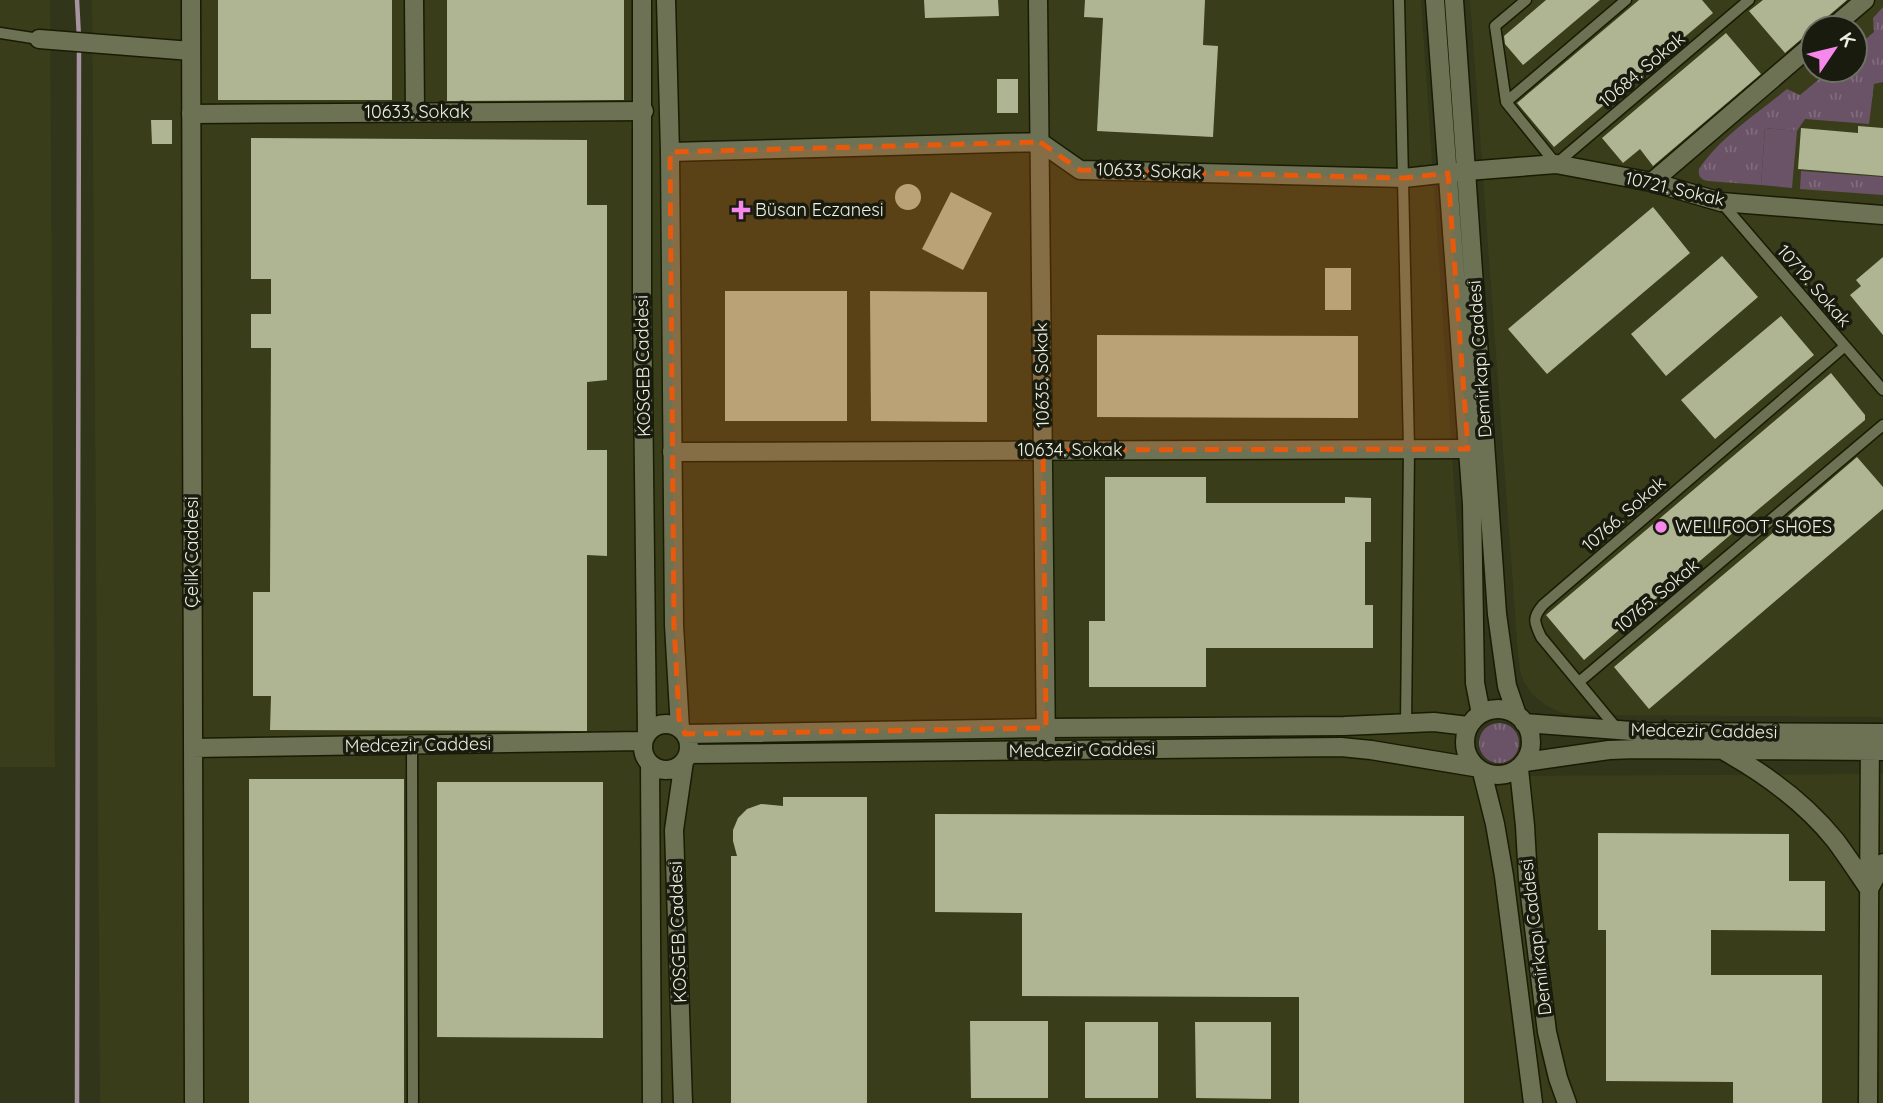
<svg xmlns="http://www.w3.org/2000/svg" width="1883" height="1103" viewBox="0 0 1883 1103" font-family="Quicksand,sans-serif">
  <defs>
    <pattern id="grass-tufts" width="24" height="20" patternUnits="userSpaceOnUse" patternTransform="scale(1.75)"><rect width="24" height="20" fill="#6a5367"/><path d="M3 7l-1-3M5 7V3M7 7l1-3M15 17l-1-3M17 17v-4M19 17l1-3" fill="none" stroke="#806c7c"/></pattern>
  </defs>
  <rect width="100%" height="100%" fill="#31351a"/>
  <path fill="#393d1a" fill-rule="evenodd" d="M0 0H50L55 767H0Z
    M92 0H1421L1474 776 1883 774V1103H100Z
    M1470 0H1883V717L1573 715 1559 712 1545 705 1532 694 1524 682 1520 671 1517 641ZM1813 28H1855V70H1813Z"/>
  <path fill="url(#grass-tufts)" d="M1883 7V82L1874 84 1869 124 1805 119 1797 131 1765 128 1761 185 1708 181C1701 180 1698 176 1699 169 1719 138 1759 112 1787 89L1800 95 1830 70H1855V48L1874 32 1873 18Z
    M1801 171 1883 177V195L1800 189Z
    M1479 743a20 20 0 1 1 40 0a20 20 0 1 1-40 0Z"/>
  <path fill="#6a5367" d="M1765 128 1797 131 1792 188 1761 185Z"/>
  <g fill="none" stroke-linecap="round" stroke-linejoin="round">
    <path stroke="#a694a0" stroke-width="4.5" d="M77 0 79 38
      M77 1103 79 46"/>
  </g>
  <path fill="#afb592" d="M218 0H392V100H218Z
    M447 0H624V100L447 101Z
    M924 0H998L999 16 925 18Z
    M1085 0H1205L1203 45 1218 46 1213 137 1097 131 1103 18 1084 17Z
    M1546 0H1600L1523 65 1505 44 1504 36Z
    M1639 0H1702L1713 13 1554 147 1517 103Z
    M1763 0H1847L1785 53 1749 11Z
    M1726 33 1761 74 1653 166 1640 149 1623 163 1602 138Z
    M997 79H1018V113H997Z
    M151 120H172V144H152Z
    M1858 126 1883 128V176L1798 169 1801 128 1858 133Z
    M251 138 587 140V205H607V380L587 382V450H607V556L587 555V731L270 730 271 696H253V592H270L271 348H251V314H271V279H251Z
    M895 197a13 13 0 1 1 26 0a13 13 0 1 1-26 0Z
    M951 192 992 213 963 270 922 249Z
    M1653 207 1690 253 1547 374 1508 329Z
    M1722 256 1758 297 1666 376 1631 334Z
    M1883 257V335L1850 295 1861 286 1856 280Z
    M1325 268H1351V310H1325Z
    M725 291H847V421H725Z
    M870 291 987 292V422L871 421Z
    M1781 316 1814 355 1715 439 1681 400Z
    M1097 335 1358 336V418L1097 417Z
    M1831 373 1865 415V420L1748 518 1749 519 1584 660 1546 615Z
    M1857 457 1883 487V509L1649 709 1614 667 1782 525 1780 523Z
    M1105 477H1206V503H1345V497L1371 498V542H1365V605H1373V648H1206V687H1089V621H1105Z
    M249 779H404V1103H249Z
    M437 782H603V1038L437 1037Z
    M783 797H867V1103H731V856H737L733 841V830L738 818 747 809 761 804 783 806Z
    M935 814 1464 816V1103H1299V997L1022 996V913L935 912Z
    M1598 833 1789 834V881H1825V931L1711 930V975H1822V1103H1733V1082L1606 1081V930H1598Z
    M970 1021H1048V1098H971Z
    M1085 1022H1158V1098H1085Z
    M1195 1022H1271V1099L1196 1098Z"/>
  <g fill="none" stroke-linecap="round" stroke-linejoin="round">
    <g stroke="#191c03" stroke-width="13">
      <path id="lane" d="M1399 0 1409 449 1406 724
        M1626 0 1506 102 1556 164 1749 0
        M0 33 39 39
        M1506 102 1495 26 1526 0
        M1721 202 1883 390
        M1579 682 1883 425
        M1618 730 1541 637C1534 622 1532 618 1543 605L1845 346
        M412 745 413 1103"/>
    </g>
    <g stroke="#191c03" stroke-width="21">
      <path id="street" d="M414 0 415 112
        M1038 0 1046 751
        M1832 28 1865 0
        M39 39 191 51
        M191 114 644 111
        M670 152 1040 142 1080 170 1404 178 1467 171 1556 164 1652 182 1721 202 1883 215
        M1652 182 1813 44
        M672 452 1468 449"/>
    </g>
    <g stroke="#191c03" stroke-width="21">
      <path id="secondary" d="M191 0 194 1103
        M642 0V297L647 733
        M666 0 670 152 674 625 680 729
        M1435 0 1472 504 1475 683 1481 714
        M1454 0 1497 614 1507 686 1517 715
        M1465 742a33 33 0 1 1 66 0a33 33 0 1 1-66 0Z
        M1524 723 1645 732 1883 733
        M643 747a23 23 0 1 1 46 0a23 23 0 1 1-46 0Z
        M685 734 1046 728 1344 726 1434 722 1468 726
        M193 748 643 741
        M1726 752C1767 775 1805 803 1835 840 1847 856 1858 873 1869 889L1883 863
        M688 754 1341 747 1371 750 1474 767
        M1525 762 1609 750 1637 749 1883 751
        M650 764 652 1103
        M1519 769 1525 826 1528 879 1547 1032 1558 1078 1567 1103
        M1482 772 1495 824 1504 876 1533 1103
        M683 1103 674 830 684 761
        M1868 1103 1870 733"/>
    </g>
    <use href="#lane" stroke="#6d7255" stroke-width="10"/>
    <use href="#street" stroke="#6d7255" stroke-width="18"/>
    <use href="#secondary" stroke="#6d7255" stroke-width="18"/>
  </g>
  <path fill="#e8590c" fill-opacity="0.2" stroke="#e8590c" stroke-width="5" stroke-dasharray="14 9" stroke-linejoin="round" d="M1040 142 1080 170 1404 178 1448 173 1468 449 1043 450 1046 728 685 734 679 719 674 625 670 152Z"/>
  <g fill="#f688ed" stroke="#191b0f" stroke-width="2.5">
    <path d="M737.5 199.5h7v7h7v7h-7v7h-7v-7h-7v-7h7z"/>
    <circle cx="1661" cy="527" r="7"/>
  </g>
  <g text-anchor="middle" stroke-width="7" stroke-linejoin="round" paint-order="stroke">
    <g font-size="18" fill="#edf0e0" stroke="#191b0f">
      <text transform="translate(1642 70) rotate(-40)" y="6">10684. Sokak</text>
      <text x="417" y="118">10633. Sokak</text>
      <text transform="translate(1149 171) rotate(2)" y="6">10633. Sokak</text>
      <text transform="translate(1675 189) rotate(13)" y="6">10721. Sokak</text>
      <text transform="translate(1814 286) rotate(49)" y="6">10719. Sokak</text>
      <text transform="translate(1480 359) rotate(-94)" y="6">Demirkapı Caddesi</text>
      <text transform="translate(643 366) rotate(-91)" y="6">KOSGEB Caddesi</text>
      <text transform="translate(1042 375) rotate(-91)" y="6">10635. Sokak</text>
      <text x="1070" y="456">10634. Sokak</text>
      <text transform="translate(1624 514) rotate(-41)" y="6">10766. Sokak</text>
      <text transform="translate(192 552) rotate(-90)" y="6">Çelik Caddesi</text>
      <text transform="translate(1657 596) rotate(-40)" y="6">10765. Sokak</text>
      <text transform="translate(1704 731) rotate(1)" y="6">Medcezir Caddesi</text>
      <text transform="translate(418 745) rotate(-1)" y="6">Medcezir Caddesi</text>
      <text transform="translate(1082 750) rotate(-1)" y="6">Medcezir Caddesi</text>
      <text transform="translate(678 932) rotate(-92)" y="6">KOSGEB Caddesi</text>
      <text transform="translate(1536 937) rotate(-97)" y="6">Demirkapı Caddesi</text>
    </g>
    <g font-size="18" fill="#edf0e0" stroke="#191b0f" text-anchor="start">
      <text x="755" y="216">Büsan Eczanesi</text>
      <text x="1675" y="533">WELLFOOT SHOES</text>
    </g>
  </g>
  <g transform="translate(1834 49) rotate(55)"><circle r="33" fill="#191b0f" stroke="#6e7063" stroke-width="2"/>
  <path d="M0-5L12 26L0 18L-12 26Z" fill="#f688ed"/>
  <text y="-10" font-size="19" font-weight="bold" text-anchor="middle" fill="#edf0e0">K</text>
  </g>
</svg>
